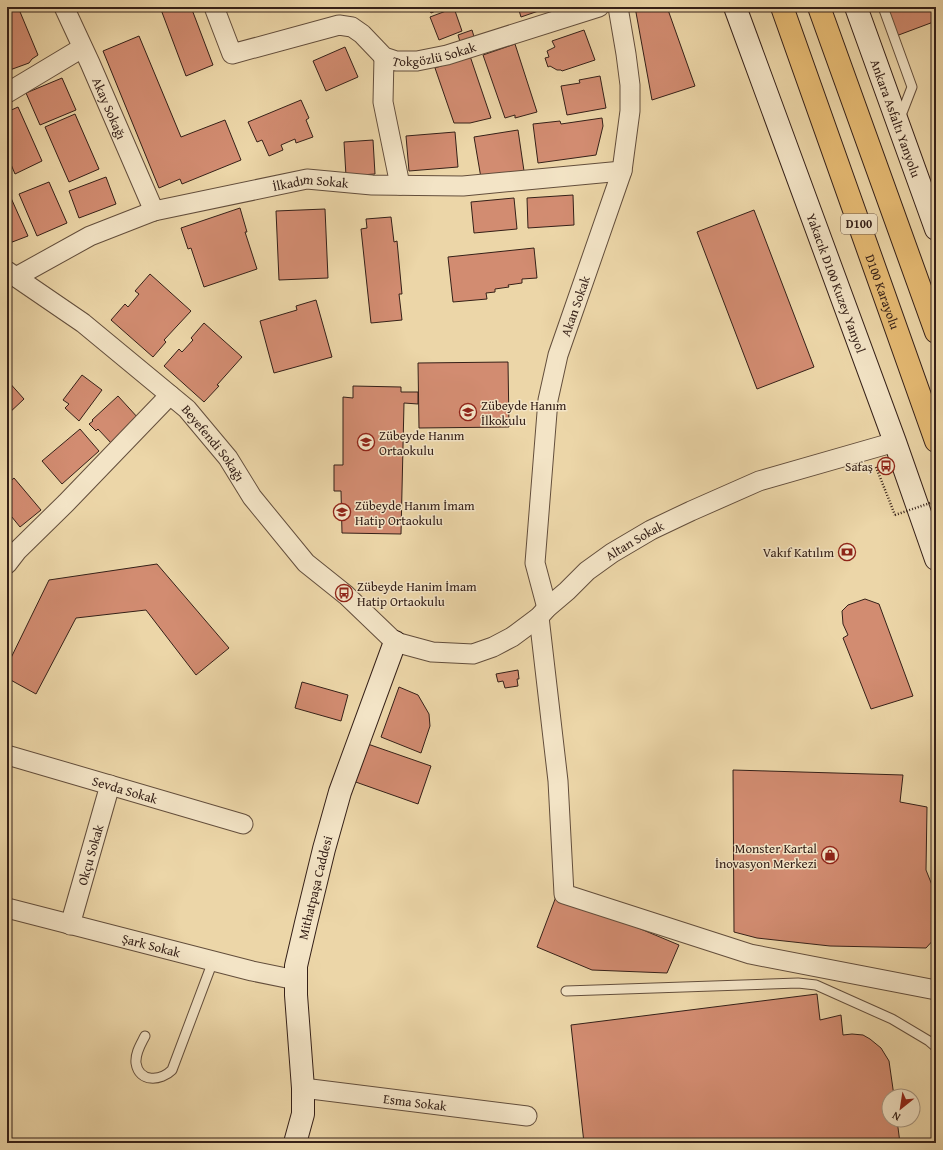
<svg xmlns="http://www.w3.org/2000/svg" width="943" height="1150" viewBox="0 0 943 1150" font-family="'Gentium Book Plus',serif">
  <rect width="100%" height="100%" fill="#ecd6a8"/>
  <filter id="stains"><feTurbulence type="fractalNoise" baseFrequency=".005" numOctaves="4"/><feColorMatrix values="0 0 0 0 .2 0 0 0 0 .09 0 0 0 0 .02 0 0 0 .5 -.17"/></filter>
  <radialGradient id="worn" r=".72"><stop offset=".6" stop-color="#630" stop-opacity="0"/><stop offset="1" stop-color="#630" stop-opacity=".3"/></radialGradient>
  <path fill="#d28c71" stroke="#352018" d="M7 7H18L38 55 32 59 29 63 7 71Z
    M160 7H191L213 65 186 76Z
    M428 7H445L431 13Z
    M518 7H550L521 17Z
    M635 7H667L695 86 652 100Z
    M885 7H936V21L896 36Z
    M454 8 462 31 439 40 430 17Z
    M472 30 475 40 461 45 458 35Z
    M584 30 595 60 562 71 561 70H557L550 66 548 67 545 58 549 57 547 51 555 47 552 41Z
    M139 36 181 137 225 120 241 160 182 184 180 179 159 188 103 51Z
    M515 44 537 112 515 118V115L505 118 483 55Z
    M345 47 358 77 326 91 313 61Z
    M470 56 491 118 470 123H454L435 68Z
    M600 76 606 108 567 115 561 86 580 83 579 80Z
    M62 78 76 110 40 125 26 93Z
    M301 100 309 118 306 120 313 137 296 143 295 139 281 145 283 150 269 156 262 140 257 142 248 122Z
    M18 107 42 161 15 174 7 155V112Z
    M75 114 99 169 69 182 45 127Z
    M602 118 603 126 596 155 538 163 533 124 560 121 561 124Z
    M518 130 524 171 481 178 474 137Z
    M455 132 458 167 409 171 406 136Z
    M373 140 375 174 346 176 344 142Z
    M106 177 116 204 79 218 69 191Z
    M49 182 67 223 37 236 19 194Z
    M7 189 28 236 7 244Z
    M573 195 574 225 528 228 527 198Z
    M514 198 517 229 474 233 471 202Z
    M240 208 247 232H245L257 269 204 287 191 248 188 249 181 228Z
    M325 209 328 278 279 280 276 211Z
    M754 210 814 367 757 389 697 232Z
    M391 217 394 242 397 241 402 294H399L402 320 371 323 361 229 367 228 366 219Z
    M534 248 537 278 522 279V283L508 285 509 287 495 289V292L486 293 487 299 453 302 448 257Z
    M150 274 191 311 164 340 166 342 153 357 111 320 125 304 128 307 139 294 135 291Z
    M316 300 332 357 274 373 260 321 297 310 296 306Z
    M204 323 242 357 217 385 219 386 204 402 164 366 179 349 182 352 193 340 191 338Z
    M508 362 509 427 419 428 418 363Z
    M82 375 102 390 79 421 65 408 69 404 63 400Z
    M7 380 24 399 7 415Z
    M353 386 401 387V392H418V404L404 403 401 534 342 533 341 491H334V465H343V397L353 398Z
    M118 396 139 419 112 444 98 429 96 431 89 424 93 421 92 420Z
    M80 429 99 451 62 484 42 461Z
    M14 478 41 510 20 527 7 511V484Z
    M157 564 229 648 196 675 146 610 76 618 36 694 7 678V666L49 580Z
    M865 599 879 604 913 696 871 709 843 638 848 635 843 624 842 611 848 605Z
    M518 670 519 679H517L518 686 505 688 503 681 498 682 496 674Z
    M302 682 348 695 341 721 295 708Z
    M399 687 418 695 429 714 430 726 421 753 381 737Z
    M362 742 431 766 418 804 350 780Z
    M733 770 903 775 900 802 927 807 926 870 936 895V937L926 948 830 946 757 938 734 932Z
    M557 894 679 945 667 973 592 970 537 947Z
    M817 994 820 1020 841 1015 843 1035 852 1034 863 1035 870 1039 881 1048 889 1061 894 1096H889V1120H897L900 1143H584L571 1025Z"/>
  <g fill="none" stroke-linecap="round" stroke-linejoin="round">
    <g stroke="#634e3c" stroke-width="11">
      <path id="lane" d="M883 7 912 87 900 118
        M566 991 798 983 816 985 892 1019 929 1041 936 1047
        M145 1036C141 1044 135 1053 136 1063 139 1083 161 1081 172 1070L213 961"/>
    </g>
    <g stroke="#634e3c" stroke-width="21">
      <g id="street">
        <path id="s1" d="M64 7 90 63 154 211"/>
        <path id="s2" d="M214 7 232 54 339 25 352 27 362 34 384 57 396 61H417L447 55 599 7"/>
        <path d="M384 57 383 102 400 185"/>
        <path d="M7 93 82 48"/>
        <path id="s3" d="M7 271 83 323 187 409 228 458 252 497 306 563 346 595 395 642 432 652 473 654 493 647 512 637 539 617 547 608 567 591 587 571 612 553 651 530 691 511 759 481 895 442"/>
        <path id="s4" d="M16 277 90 236 154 211 307 179 372 185 463 186 622 171"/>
        <path d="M7 564 17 551 66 503 170 395"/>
        <path id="s5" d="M547 608 535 563 548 400 558 355 622 171 630 111V85L626 54 618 7"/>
        <path d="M539 617 558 781 564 894 750 954 936 990"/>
        <path id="s6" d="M7 755 243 824"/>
        <path id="s7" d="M7 908 252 971 296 980"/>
        <path id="s8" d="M70 925 110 785"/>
        <path id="s9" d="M303 1088 527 1116"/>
      </g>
    </g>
    <g stroke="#352018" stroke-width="24">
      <g id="secondary">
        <path id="s10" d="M735 7 895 442 936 559"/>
        <path id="s11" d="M856 7 936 229"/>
        <path id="s12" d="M295 1143 303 1114V1088L296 995V966L306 923 324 849 340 792 395 642"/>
      </g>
    </g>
    <g stroke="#352018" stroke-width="24">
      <g id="highway">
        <path id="s13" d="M782 7 936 441"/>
        <path d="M819 7 936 332"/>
      </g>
    </g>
    <path stroke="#352018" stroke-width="2.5" stroke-dasharray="1 2" stroke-linecap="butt" d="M876 467 895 515"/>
    <use href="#lane" stroke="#f3e4c6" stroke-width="9"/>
    <use href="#street" stroke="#f3e4c6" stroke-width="19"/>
    <use href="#secondary" stroke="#f3e4c6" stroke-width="22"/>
    <use href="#highway" stroke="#e6bb74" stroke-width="22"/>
    <path stroke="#352018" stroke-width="2.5" stroke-dasharray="1 2" stroke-linecap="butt" d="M895 515 936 501"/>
  </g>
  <defs>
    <g id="school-ring" transform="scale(0.9)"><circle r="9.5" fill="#f3e4c6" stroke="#8f2418" stroke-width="1.5"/><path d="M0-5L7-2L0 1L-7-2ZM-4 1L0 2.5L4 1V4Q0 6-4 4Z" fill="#8f2418"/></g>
    <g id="bus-ring" transform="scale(0.9)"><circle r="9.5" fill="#f3e4c6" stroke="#8f2418" stroke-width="1.5"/><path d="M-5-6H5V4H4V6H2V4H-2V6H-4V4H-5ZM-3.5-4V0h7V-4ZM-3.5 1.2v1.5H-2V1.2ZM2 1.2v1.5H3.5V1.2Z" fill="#8f2418"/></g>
    <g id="bank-ring" transform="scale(0.9)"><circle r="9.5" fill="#f3e4c6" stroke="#8f2418" stroke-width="1.5"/><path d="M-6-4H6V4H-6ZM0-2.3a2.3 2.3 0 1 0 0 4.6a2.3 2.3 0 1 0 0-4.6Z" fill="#8f2418"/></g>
    <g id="shop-ring" transform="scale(0.9)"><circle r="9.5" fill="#f3e4c6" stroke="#8f2418" stroke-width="1.5"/><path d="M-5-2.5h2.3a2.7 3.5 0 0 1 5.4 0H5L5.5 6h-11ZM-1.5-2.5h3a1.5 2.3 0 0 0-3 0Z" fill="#8f2418"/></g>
  </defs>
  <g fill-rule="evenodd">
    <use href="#school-ring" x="468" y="412"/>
    <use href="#school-ring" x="366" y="442"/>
    <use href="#bus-ring" x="886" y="466"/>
    <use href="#school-ring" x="342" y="512"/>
    <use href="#bank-ring" x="847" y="552"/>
    <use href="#bus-ring" x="344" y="593"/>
    <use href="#shop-ring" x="830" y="855"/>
  </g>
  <g text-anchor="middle" stroke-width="3" stroke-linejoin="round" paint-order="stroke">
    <rect fill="#f3e4c6" stroke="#6e5b4c" stroke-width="1" x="841" y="214" width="36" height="20" rx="3"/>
    <g font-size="12" font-weight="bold" fill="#352018">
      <text x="859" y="228">D100</text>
    </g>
    <g font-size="13" fill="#352018" stroke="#f3e4c6">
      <text dy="5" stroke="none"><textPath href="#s2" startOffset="270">Tokgözlü Sokak</textPath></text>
      <text dy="5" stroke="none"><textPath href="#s1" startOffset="111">Akay Sokağı</textPath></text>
      <text dy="5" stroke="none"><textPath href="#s11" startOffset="118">Ankara Asfaltı Yanyolu</textPath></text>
      <text dy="5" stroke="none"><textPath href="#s4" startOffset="313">İlkadım Sokak</textPath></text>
      <text dy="5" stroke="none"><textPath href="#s10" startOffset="294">Yakacık D100 Kuzey Yanyol</textPath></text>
      <text dy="5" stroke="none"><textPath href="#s13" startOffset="302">D100 Karayolu</textPath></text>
      <text dy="5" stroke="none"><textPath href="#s5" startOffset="308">Akan Sokak</textPath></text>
      <text dy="5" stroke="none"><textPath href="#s3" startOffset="270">Beyefendi Sokağı</textPath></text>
      <text dy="5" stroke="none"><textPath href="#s3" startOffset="820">Altan Sokak</textPath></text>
      <text dy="5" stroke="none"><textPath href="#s6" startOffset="123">Sevda Sokak</textPath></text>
      <text dy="5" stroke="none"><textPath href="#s8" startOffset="73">Okçu Sokak</textPath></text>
      <text dy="5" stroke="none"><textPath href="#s12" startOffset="259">Mithatpaşa Caddesi</textPath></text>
      <text dy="5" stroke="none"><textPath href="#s7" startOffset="149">Şark Sokak</textPath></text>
      <text dy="5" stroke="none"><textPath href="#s9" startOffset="113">Esma Sokak</textPath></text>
    </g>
    <g font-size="13" fill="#352018" stroke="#f3e4c6" text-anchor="start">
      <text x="481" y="410">Zübeyde Hanım<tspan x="481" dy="15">İlkokulu</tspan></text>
      <text x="379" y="440">Zübeyde Hanım<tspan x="379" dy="15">Ortaokulu</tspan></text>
      <text x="873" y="471" text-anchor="end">Safaş</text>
      <text x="355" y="510">Zübeyde Hanım İmam<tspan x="355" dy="15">Hatip Ortaokulu</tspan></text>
      <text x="834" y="557" text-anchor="end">Vakıf Katılım</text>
      <text x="357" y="591">Zübeyde Hanim İmam<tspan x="357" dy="15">Hati̇p Ortaokulu</tspan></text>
      <text x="817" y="853" text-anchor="end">Monster Kartal<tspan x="817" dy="15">İnovasyon Merkezi</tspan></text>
    </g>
  </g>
  <rect width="943" height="1150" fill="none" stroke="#ecd6a8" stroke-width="24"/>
  <rect x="8" y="8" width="927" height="1134" fill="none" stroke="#352018" stroke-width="2"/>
  <rect x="12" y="12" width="919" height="1126" fill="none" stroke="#352018"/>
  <g transform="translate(901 1108) rotate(210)"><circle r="19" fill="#f3e4c6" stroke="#a79680"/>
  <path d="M0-3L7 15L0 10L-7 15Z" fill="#8f2418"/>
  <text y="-6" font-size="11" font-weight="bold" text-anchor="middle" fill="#352018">N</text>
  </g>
  <rect width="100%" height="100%" filter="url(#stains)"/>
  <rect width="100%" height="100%" fill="url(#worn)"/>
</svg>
